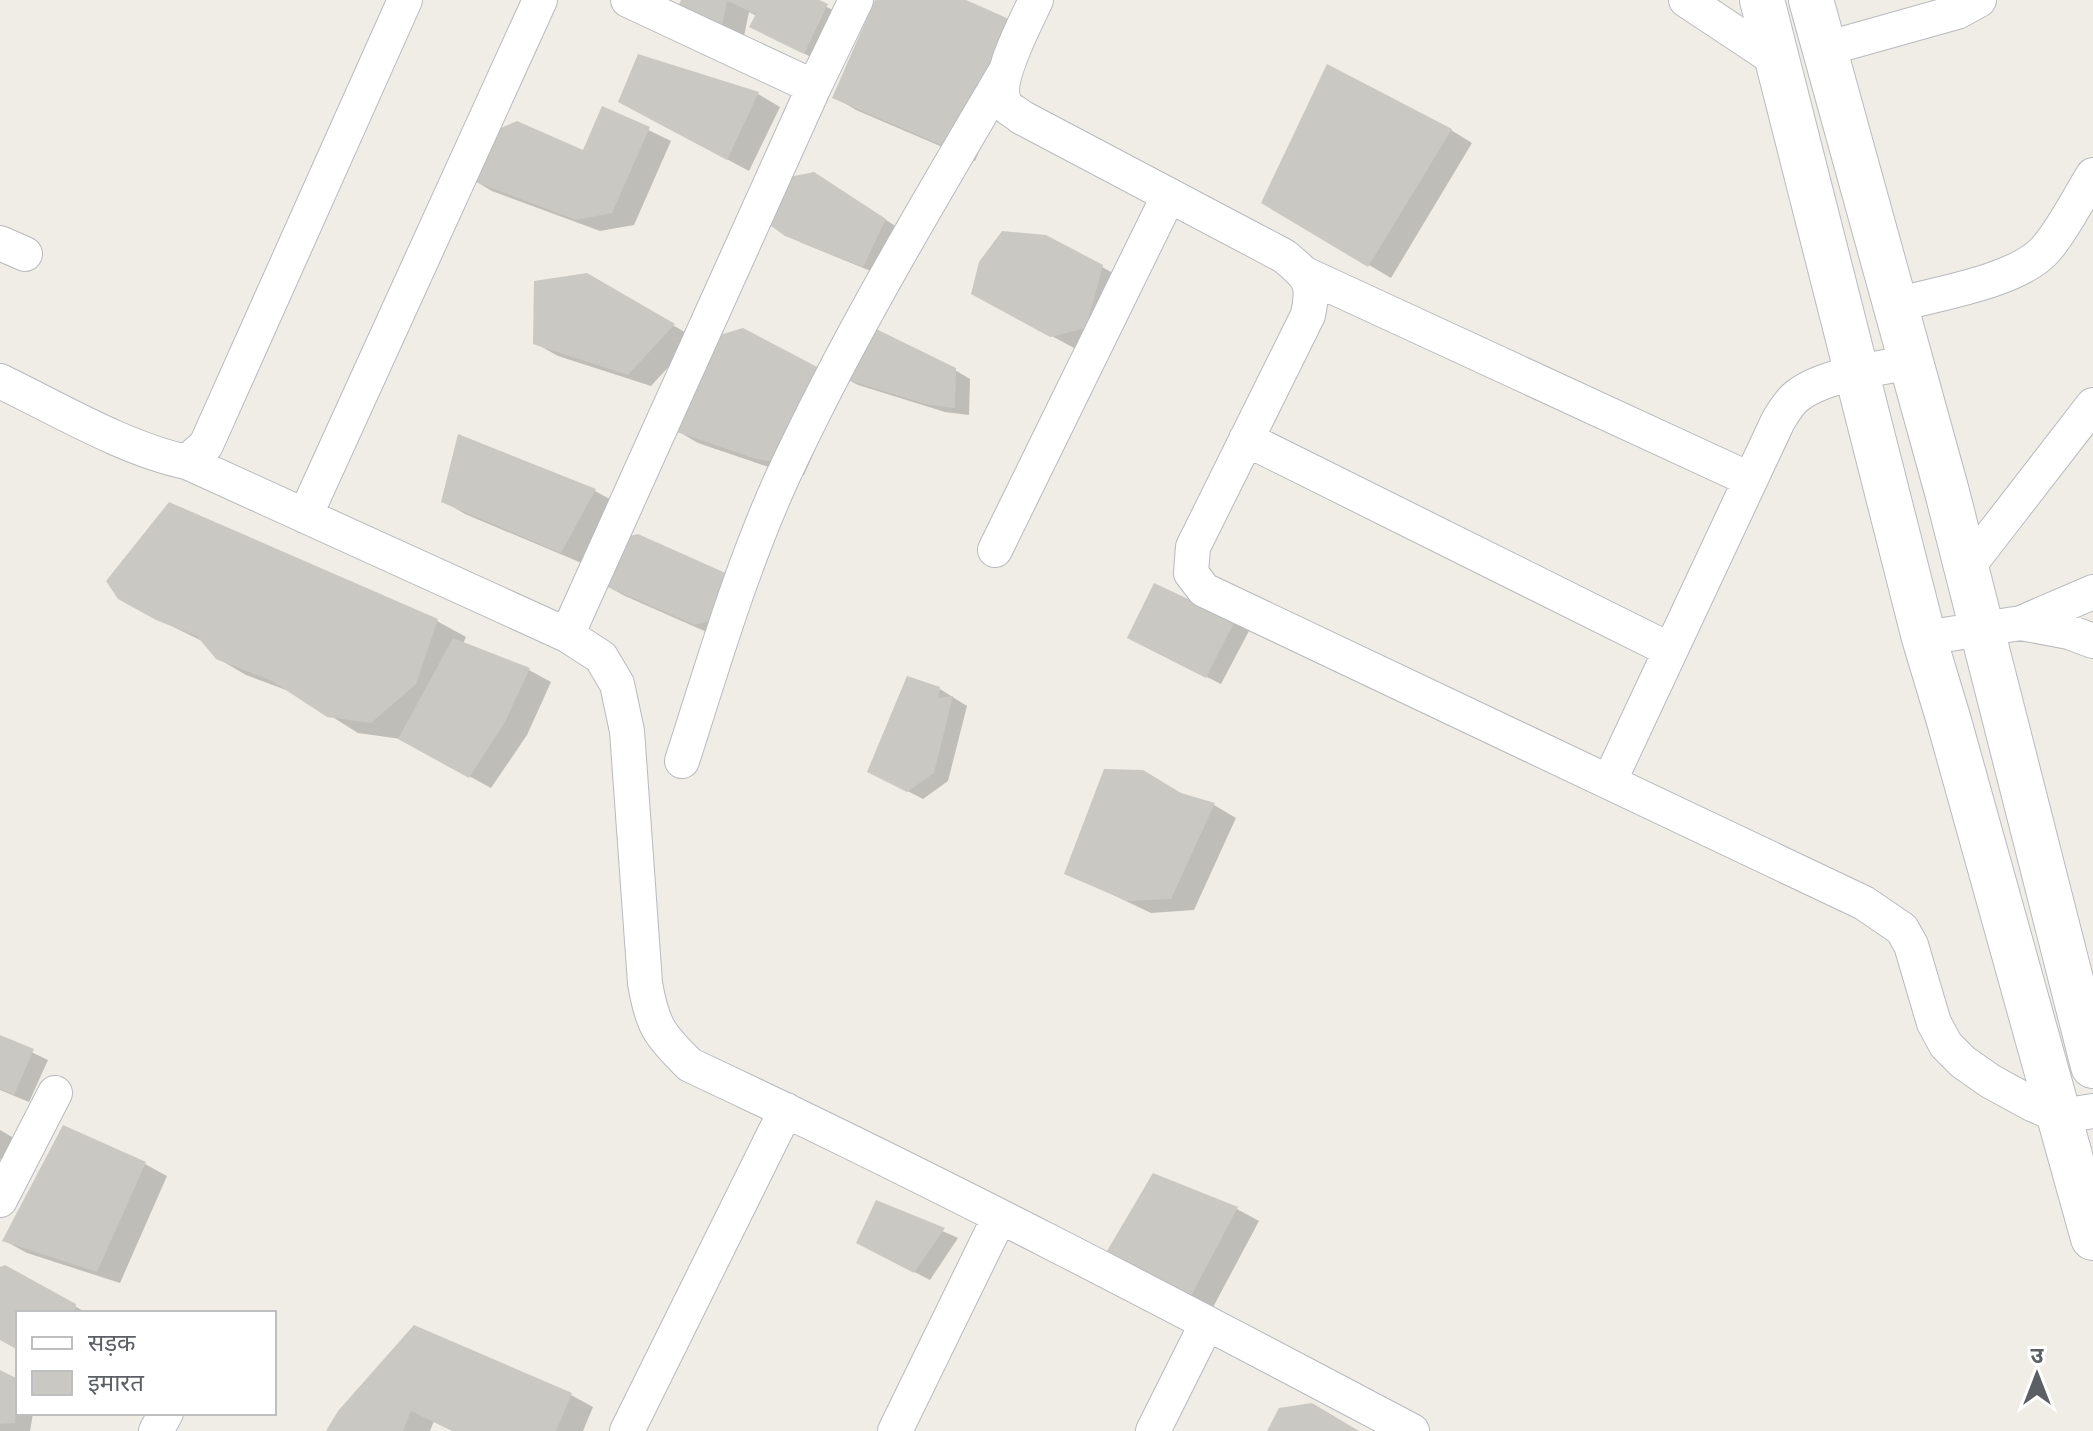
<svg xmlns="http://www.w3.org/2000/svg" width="2093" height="1431" viewBox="0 0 2093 1431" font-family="'DM Sans','Noto Sans Devanagari',sans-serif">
  <rect width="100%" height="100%" fill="#efede5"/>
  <path fill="#0003" d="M684 0H814L849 19 827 65 751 27 757 16 749 12 743 41Z
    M877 0H960L1030 33 975 161 856 110 835 97Z
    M639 56 758 94 780 107 749 171 642 114Z
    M603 108 671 141 634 225 600 231 492 191 470 178 584 152Z
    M1451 130 1472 143 1391 278 1263 202Z
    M829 183 900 229 878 274 802 243 786 234Z
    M1102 267 1124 279 1108 340 1074 348 996 306Z
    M586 275 695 338 651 386 558 356 535 343Z
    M955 370 970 379 969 415 945 412 858 385 843 377Z
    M844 384 804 475 780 471 698 443 676 430Z
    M459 436 595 491 617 503 584 564 465 514 443 501Z
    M603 584 751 590 742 630 718 637 625 596Z
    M149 615 437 621 466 637 463 644 529 670 551 682 527 735 491 788 401 739 358 733 294 693 246 675 217 658 204 642Z
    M1234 623 1249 631 1221 684 1144 646Z
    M940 689 967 706 948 781 923 799 884 779Z
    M1184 796 1214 805 1236 818 1194 910 1151 913 1067 873Z
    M0 1037 48 1060 29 1102 0 1090Z
    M0 1130 19 1141 0 1160Z
    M145 1164 167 1176 120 1283 27 1253 5 1241Z
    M1154 1175 1237 1209 1259 1221 1211 1311 1109 1251Z
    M877 1202 958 1238 930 1280 874 1251Z
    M5 1267 87 1313H18V1348L0 1338V1269Z
    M0 1372 18 1381V1413H33L30 1431H0Z
    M571 1395 593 1407 583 1431H453L434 1421 430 1431H328L340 1412Z"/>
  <path fill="#cac8c2" d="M681 0H819L828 4 804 54 749 27 756 14 727 1 721 31 678 7Z
    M875 0H966L1009 19 953 150 832 98Z
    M638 54 759 92 727 160 618 102Z
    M1327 64 1452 129 1368 267 1261 203Z
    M602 106 650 127 612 213 576 220 468 179 485 135 517 121 583 150Z
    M814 172 886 219 863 267 785 236 763 220 779 179Z
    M1002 231 1046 235 1103 265 1086 328 1050 337 971 294 979 262Z
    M587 273 675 324 628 375 533 344 534 281Z
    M866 324 956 368 955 408 929 405 841 378Z
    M743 328 823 370 782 463 756 459 674 431 709 338Z
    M458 434 596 489 561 553 441 502Z
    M169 502 438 619 416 684 371 723 327 717 272 681 216 659 197 636 156 620 118 599 106 581Z
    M638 534 730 575 720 618 695 625 601 584 617 539Z
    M1154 583 1235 621 1206 678 1127 638Z
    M453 638 530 668 505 722 469 778 398 739Z
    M907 676 940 687 938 698 953 696 934 773 907 792 867 772Z
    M1104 769 1143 770 1181 793 1215 803 1171 899 1127 901 1064 874Z
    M0 1035 34 1049 14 1095 0 1089Z
    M63 1125 146 1162 97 1272 2 1241Z
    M1153 1173 1238 1207 1189 1300 1107 1251Z
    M876 1200 945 1228 914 1273 856 1243Z
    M5 1265 76 1304 75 1313H18V1350L0 1340V1267Z
    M414 1325 572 1393 556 1431H452L411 1411 403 1431H326L338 1411Z
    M0 1370 18 1379 15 1423 0 1424Z
    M1312 1403 1359 1431H1267L1279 1408Z"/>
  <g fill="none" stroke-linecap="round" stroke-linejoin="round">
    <g stroke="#b7babe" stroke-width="36">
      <path id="street" d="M1036 0C1026 22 992 84 1006 105 1009 110 1017 113 1021 117L1284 256C1309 277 1315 281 1308 315L1193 547 1191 573 1204 590 1864 903 1902 929 1911 945 1934 1023 1946 1045 1963 1062 1990 1081 2032 1104 2060 1116 2093 1111
        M1686 0 1778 61
        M1825 49 1957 12 1979 0
        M814 87 856 0
        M0 243 25 254
        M1305 274 1749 479
        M1895 305C1936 294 2019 281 2046 249 2064 228 2078 199 2093 175
        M0 381C56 408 127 450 187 462L206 445 405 0
        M1246 439 1670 650
        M187 462 567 635 601 657 617 684 627 731 645 983C652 1025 659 1035 690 1065 934 1179 1174 1305 1412 1431
        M305 516 540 0
        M995 550 1169 195
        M1966 569 2093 405
        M2021 623 2093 592
        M567 635 814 87 628 0
        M1924 638 2021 623 2069 632 2093 641
        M682 761C713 665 741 568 783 476 848 336 927 205 1005 72
        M1609 782 1778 421C1783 413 1789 402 1797 396 1824 375 1877 369 1911 362
        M0 1200 55 1093
        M156 1431 166 1413
        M627 1431 786 1110
        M895 1431 999 1218
        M1153 1431 1207 1323"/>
    </g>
    <g stroke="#b8bbc0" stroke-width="46">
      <path id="secondary" d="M1762 0 1924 638 1949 721 2093 1238
        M1811 0 1947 492 2093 1066"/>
    </g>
    <use href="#street" stroke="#fff" stroke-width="34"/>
    <use href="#secondary" stroke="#fff" stroke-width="44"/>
  </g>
  <rect x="16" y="1311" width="260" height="104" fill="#ffffff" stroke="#bebfc1" stroke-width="2"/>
  <rect x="32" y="1337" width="40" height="12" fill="#ffffff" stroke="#bebfc1" stroke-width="2"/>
  <text x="88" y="1351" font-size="24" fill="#5c6065">सड़क</text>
  <rect x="32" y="1371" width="40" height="24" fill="#cac8c2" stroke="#bebfc1" stroke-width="2"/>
  <text x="88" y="1391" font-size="24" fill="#5c6065">इमारत</text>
  <g transform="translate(2037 1375)" stroke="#ffffff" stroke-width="6" paint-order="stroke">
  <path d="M0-6L14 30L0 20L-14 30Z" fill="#5c6065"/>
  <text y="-12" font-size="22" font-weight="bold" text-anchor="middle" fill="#5c6065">उ</text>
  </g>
</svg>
